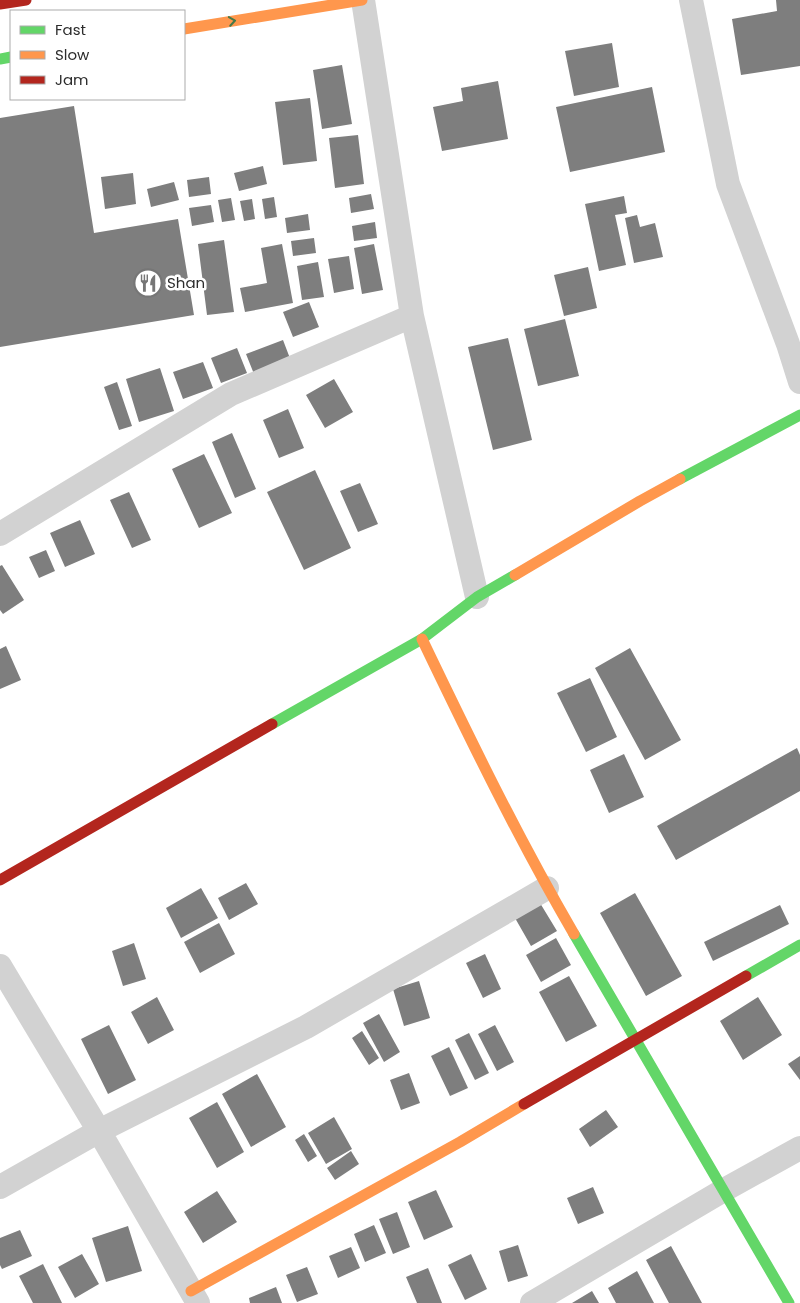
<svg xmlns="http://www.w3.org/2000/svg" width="800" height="1303" viewBox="0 0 800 1303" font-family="Poppins,sans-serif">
  <rect width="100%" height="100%" fill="#fff"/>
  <path fill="#7e7e7e" d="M776 0H800V66L741 75 732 19 777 11Z
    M612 43 619 87 574 96 565 51Z
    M342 65 352 124 322 129 313 70Z
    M498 81 508 139 442 151 433 107 463 101 461 88Z
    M652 87 665 152 570 172 556 107Z
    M310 98 317 161 283 165 275 102Z
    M74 106 94 233 178 219 194 315 0 347V118Z
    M358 135 364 184 335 188 329 138Z
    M263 166 267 184 239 191 234 173Z
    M133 173 136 204 105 209 101 177Z
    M209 177 211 194 189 197 187 180Z
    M174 182 179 200 151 207 147 189Z
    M371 194 374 209 351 213 349 198Z
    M624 196 627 213 615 215 626 265 599 271 585 204Z
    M274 197 277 217 265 219 262 199Z
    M231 198 235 220 222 222 218 200Z
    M252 199 255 219 244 221 240 201Z
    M211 205 214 222 192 226 189 208Z
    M308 214 310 230 287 233 285 218Z
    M637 215 640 227 655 223 663 257 634 263 625 218Z
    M375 222 377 238 354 241 352 226Z
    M314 238 316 253 293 256 291 241Z
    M224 240 234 312 207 315 198 244Z
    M282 244 293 303 245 312 240 288 267 283 261 248Z
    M374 244 383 290 362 294 354 248Z
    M349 256 354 289 334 293 328 259Z
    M318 262 324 297 302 300 297 266Z
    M588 267 597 308 564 316 554 275Z
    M309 302 319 327 293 337 283 312Z
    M565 319 579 376 538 386 524 329Z
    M508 338 532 440 493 450 468 347Z
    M283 340 291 361 254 374 246 354Z
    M237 348 247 373 221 383 211 358Z
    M203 362 213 388 183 399 173 372Z
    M160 368 174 411 139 422 126 379Z
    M334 379 353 412 325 428 306 395Z
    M117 382 132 426 119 430 104 387Z
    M288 409 304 448 279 458 263 420Z
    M232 433 256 489 235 498 212 442Z
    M204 454 232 513 199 528 172 469Z
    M315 470 351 548 304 570 267 492Z
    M360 483 378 524 358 532 340 491Z
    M129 492 151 540 132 548 110 500Z
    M80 520 95 554 65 567 50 533Z
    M46 550 55 571 39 578 29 557Z
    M2 565 24 600 3 614 0 610V566Z
    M6 646 21 680 0 689V649Z
    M630 648 681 740 645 760 595 668Z
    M590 678 617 737 586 752 557 693Z
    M797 748 800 755V791L676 860 657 826Z
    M624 754 644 797 609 813 590 770Z
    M246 883 258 904 229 920 218 898Z
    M201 888 218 918 181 938 166 908Z
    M635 893 682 976 646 996 600 913Z
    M540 903 557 931 531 946 515 918Z
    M780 905 789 924 713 961 704 942Z
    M219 923 235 954 200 973 184 942Z
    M556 938 571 965 541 982 526 955Z
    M134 943 146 979 123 986 112 951Z
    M485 954 501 989 483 998 466 963Z
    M569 976 597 1026 566 1042 539 992Z
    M419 981 430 1018 404 1026 393 989Z
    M157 997 174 1030 148 1044 131 1012Z
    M758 997 782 1035 743 1060 720 1021Z
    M379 1014 400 1052 384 1062 363 1023Z
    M109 1025 136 1080 108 1094 81 1039Z
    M495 1025 514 1062 497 1071 478 1034Z
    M362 1031 379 1058 369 1065 352 1038Z
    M469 1033 489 1073 475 1080 455 1040Z
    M449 1047 468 1088 450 1096 431 1056Z
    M800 1056V1080L788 1064Z
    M409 1073 420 1103 401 1110 390 1080Z
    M257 1074 286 1127 251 1147 222 1094Z
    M217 1102 244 1152 217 1168 189 1118Z
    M606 1110 618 1127 590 1147 579 1129Z
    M334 1117 352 1149 326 1164 308 1133Z
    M304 1134 317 1156 308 1162 295 1140Z
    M351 1151 359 1164 335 1180 327 1168Z
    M593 1187 604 1213 578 1224 567 1198Z
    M436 1190 453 1227 424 1240 408 1202Z
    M217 1191 237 1222 203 1243 184 1212Z
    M397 1212 410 1247 393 1254 379 1219Z
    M374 1225 386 1253 365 1262 354 1234Z
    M128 1226 142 1271 106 1282 92 1238Z
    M20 1230 32 1256 2 1269 0 1265V1238Z
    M518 1245 528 1276 508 1282 499 1251Z
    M671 1246 702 1303H669L646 1260Z
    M351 1247 360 1268 338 1278 329 1256Z
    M82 1254 99 1284 75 1298 58 1267Z
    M471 1254 487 1289 465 1300 448 1265Z
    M43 1264 62 1303H33L19 1276Z
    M307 1267 318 1294 297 1302 286 1275Z
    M428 1268 442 1303H417L406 1277Z
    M637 1271 654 1303H616L608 1288Z
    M276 1287 282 1303H250L249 1298Z
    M592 1291 599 1303H572Z"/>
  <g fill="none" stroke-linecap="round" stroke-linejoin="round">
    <path stroke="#d2d2d2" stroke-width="24" d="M363 0 412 316 477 597
      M691 0 728 184 788 344 800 382
      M0 534 231 394 412 316
      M0 966 99 1131 198 1303
      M0 1187 99 1131 306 1027 547 888
      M532 1303 724 1190 800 1148"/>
    <path stroke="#63d668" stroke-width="11" d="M0 59 11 57
      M680 479 800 415
      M272 724 422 639 477 597 515 575
      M574 934 789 1303
      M746 976 800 945"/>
    <path stroke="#ff974d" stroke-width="11" d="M184 29 362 0
      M515 575 640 501 680 479
      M422 639C470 739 518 838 574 934
      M191 1291 460 1142 524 1104"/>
    <path stroke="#b3261e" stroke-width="11" d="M0 4 26 0
      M0 880 272 724
      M524 1104 746 976"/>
  </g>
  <defs><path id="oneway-chevron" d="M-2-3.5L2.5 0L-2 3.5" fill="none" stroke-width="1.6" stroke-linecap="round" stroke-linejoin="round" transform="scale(1.25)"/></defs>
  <use stroke="#457948" href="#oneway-chevron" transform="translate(232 21) rotate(-9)"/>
  <defs>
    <g id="restaurant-ring" transform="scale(1.4375)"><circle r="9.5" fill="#fff" stroke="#767676" stroke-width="1.5"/><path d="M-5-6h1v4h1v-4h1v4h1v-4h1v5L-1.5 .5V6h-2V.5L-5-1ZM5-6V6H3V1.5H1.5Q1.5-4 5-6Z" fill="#767676"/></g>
  </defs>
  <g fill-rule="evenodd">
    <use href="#restaurant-ring" x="148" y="283"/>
  </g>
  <g text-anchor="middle" stroke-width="5" stroke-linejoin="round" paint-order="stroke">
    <g font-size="15" fill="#2d2d2d" stroke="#fff" text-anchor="start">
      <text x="167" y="288">Shan</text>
    </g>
  </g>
  <rect x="10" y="10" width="175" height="90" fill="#ffffff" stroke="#ababab"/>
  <rect x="20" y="26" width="25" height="8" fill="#63d668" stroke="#ababab"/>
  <text x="55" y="35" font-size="15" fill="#2d2d2d">Fast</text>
  <rect x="20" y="51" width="25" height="8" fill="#ff974d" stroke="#ababab"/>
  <text x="55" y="60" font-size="15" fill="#2d2d2d">Slow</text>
  <rect x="20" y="76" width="25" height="8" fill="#b3261e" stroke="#ababab"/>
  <text x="55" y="85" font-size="15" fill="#2d2d2d">Jam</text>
</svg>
